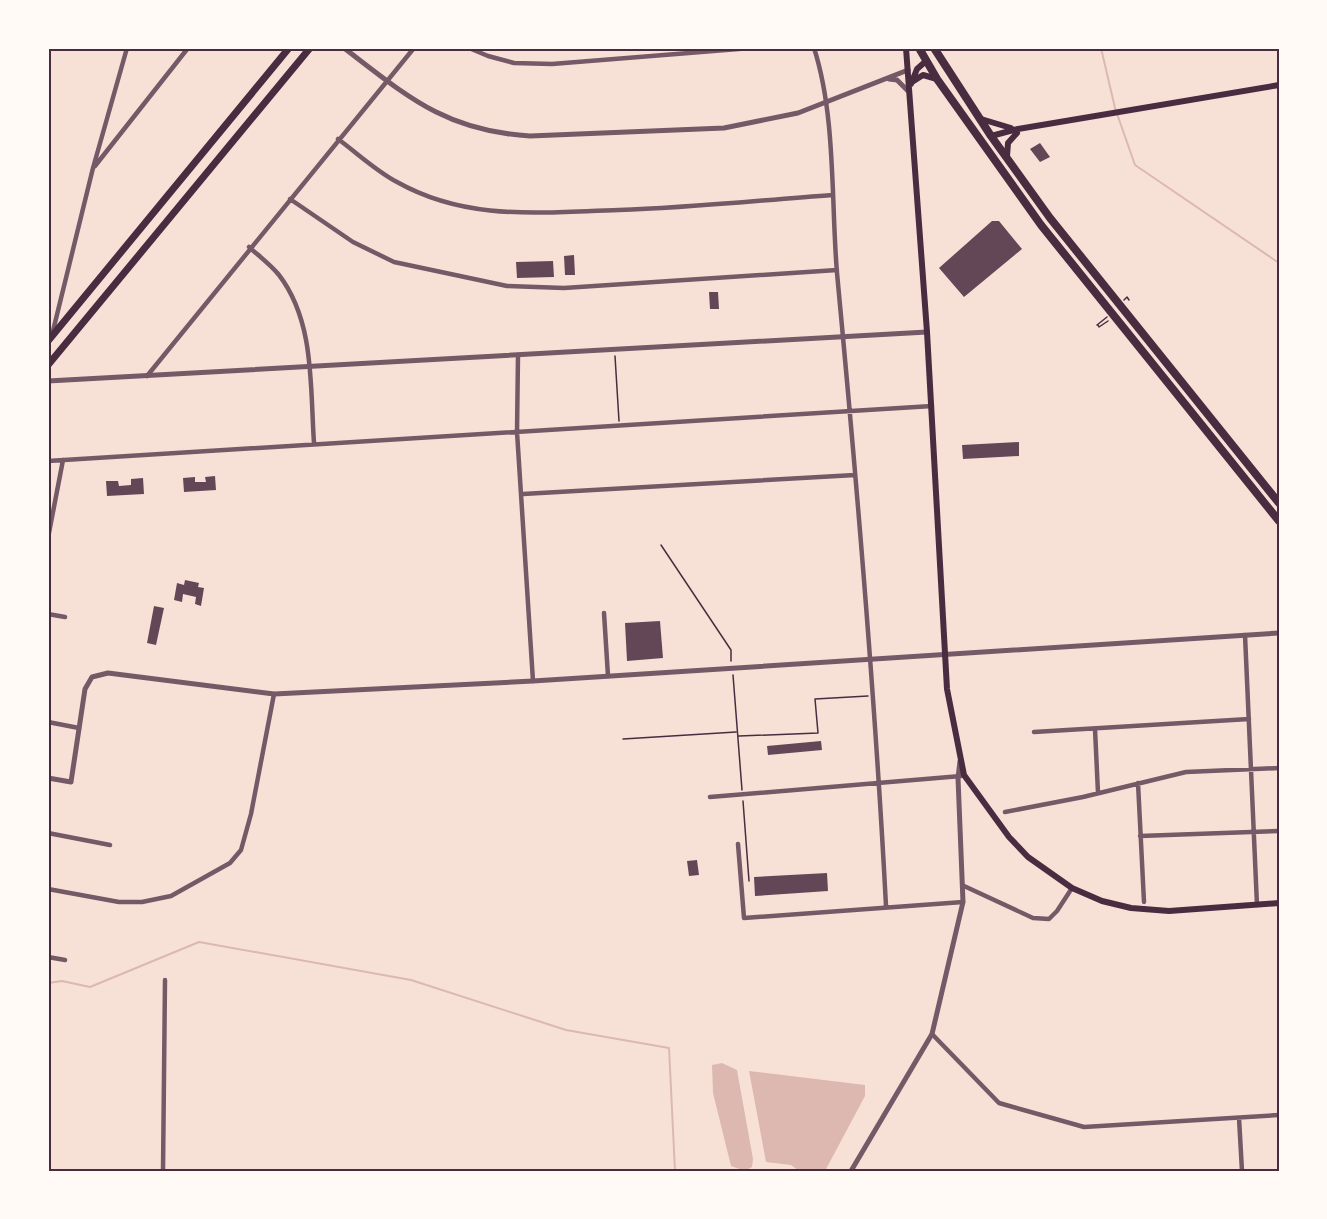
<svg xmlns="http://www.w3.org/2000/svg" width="1327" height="1219" viewBox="0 0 1327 1219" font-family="Jost,sans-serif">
  <rect width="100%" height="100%" fill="#f7e1d7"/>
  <path fill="#dcb8b0" d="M722 1063 737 1070 753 1159 752 1167 745 1171 731 1166 713 1093 712 1065Z
    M749 1071 865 1085V1096L825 1171H799L791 1165 766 1162Z"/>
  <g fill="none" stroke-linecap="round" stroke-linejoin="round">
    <path stroke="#dcb8b0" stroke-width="2" d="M1101 48 1115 108 1135 165 1279 263
      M48 983 62 981 90 987 199 942 411 980 566 1030 669 1048 675 1171"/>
  </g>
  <path fill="#644757" d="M1040 143 1050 157 1040 162 1030 149Z
    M992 221H999L1022 249 964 297 939 268Z
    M574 255 575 275H565L564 256Z
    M553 261 554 277 517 278 516 262Z
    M709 292H718L719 309H710Z
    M1019 442V456L963 459 962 445Z
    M215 476 216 490 184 492 183 478 195 477V482H206L205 477Z
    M143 478 144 494 107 496 106 481H118L119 486 131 485V479Z
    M185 580 199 583 198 587 204 588 201 606 195 604 196 597 183 594 182 602 174 600 177 583 184 585Z
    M154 606 164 608 156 645 147 643Z
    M660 621 663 658 627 661 625 623Z
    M821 741 822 750 768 755 767 746Z
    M697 860 699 875 689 876 687 861Z
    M827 873 828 891 755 896 754 877Z"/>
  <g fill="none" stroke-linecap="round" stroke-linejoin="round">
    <path stroke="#4a2c40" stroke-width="1.5" d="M1124 300 1127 297 1129 300
      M1097 325 1107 317
      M1098 325 1099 327 1108 321
      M615 356 619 421
      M661 545 731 650V661
      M733 675 742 790
      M739 736 818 733 815 699 868 696
      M623 739 736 732
      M743 801 749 881"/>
    <path stroke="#755966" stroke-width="4.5" d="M469 48 488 56 514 63 552 64 751 48
      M814 48C836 116 831 202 837 273 857 484 875 695 886 906
      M338 139C357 153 376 171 397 182 468 222 542 212 619 210 690 208 762 200 833 195
      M95 166 188 48
      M290 199 353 242 394 262 507 286 564 288 837 270
      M249 247C259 256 271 265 279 275 315 322 310 387 314 443
      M52 335 93 168 127 48
      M518 355 517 432 533 681
      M147 376 414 48
      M48 461 932 406
      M523 494 855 475
      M48 538 63 460
      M604 613 608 676
      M48 614 65 617
      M1245 635 1257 905
      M48 722 79 728
      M1095 729 1098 793
      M1034 732 1249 719
      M1138 783 1144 902
      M710 797 961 776
      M1005 812 1083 797 1186 772 1279 768
      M48 833 110 845
      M1140 836 1279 831
      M738 844 744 918 963 902
      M964 886 1033 918 1049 919 1057 911 1072 888
      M48 889 119 902H142L171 896 230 863 241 850 251 814 274 694
      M48 957 65 960
      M932 1034 999 1103 1084 1127 1279 1115
      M1239 1118 1242 1171
      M163 1171 165 980"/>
    <path stroke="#755966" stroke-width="5" d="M344 48C408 97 446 131 530 136L724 128 798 113 908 70
      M889 79 897 80 909 92
      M48 381 927 332
      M48 778 71 782 85 689 92 677 108 673 274 694 533 681 1279 633
      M851 1171 932 1034 963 902 958 778 960 761"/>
    <path stroke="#4a2c40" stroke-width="6" d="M906 48 927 332 947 689 964 775 1009 837 1028 857 1072 888 1102 901 1131 908 1169 911 1279 903
      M912 82 923 75 937 79
      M911 84 917 69 926 61
      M981 119 1011 128
      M991 136 1018 129 1279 85
      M1007 156 1008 143 1017 133"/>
    <path stroke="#4a2c40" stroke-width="7" d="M48 341 289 48
      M48 365 310 48"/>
    <path stroke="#4a2c40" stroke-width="8" d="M919 48 937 79 1041 225 1279 521
      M934 48 991 136 1050 218 1279 503"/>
  </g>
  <rect width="1327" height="1219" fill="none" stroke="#fffaf5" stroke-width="99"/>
  <rect x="50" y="50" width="1228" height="1120" fill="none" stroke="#4a2c40" stroke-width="2"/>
</svg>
